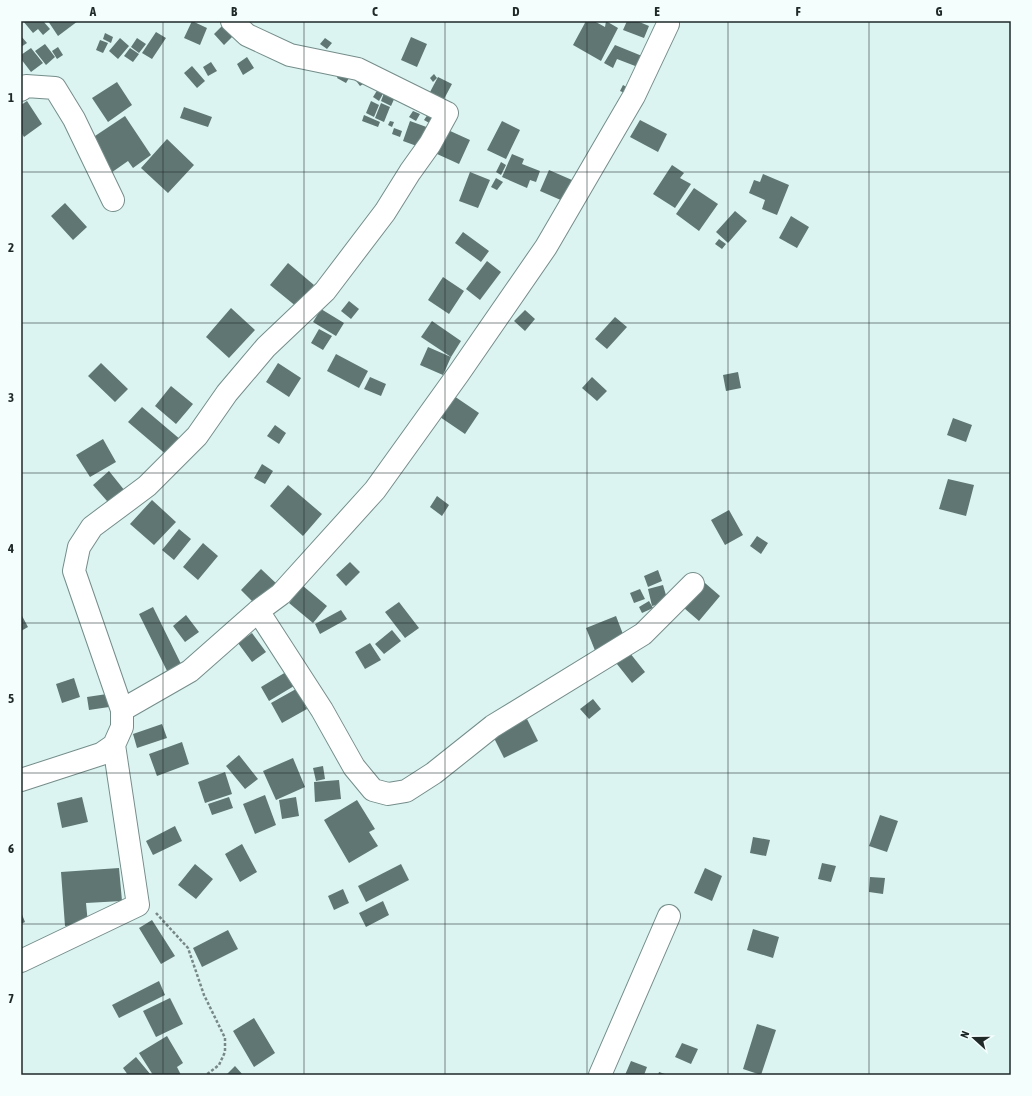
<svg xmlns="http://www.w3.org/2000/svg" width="1032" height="1096" viewBox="0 0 1032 1096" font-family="'Asap Condensed',sans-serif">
  <rect width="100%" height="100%" fill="#dbf4f1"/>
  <path fill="#5f7673" d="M23 21H43L50 29 43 35 38 29 33 33Z
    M48 21H78L58 36Z
    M192 21 207 28 200 45 184 38Z
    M586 21H594L605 27 606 21 618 28 601 61 573 45Z
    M627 21H637L649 26 644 38 623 30Z
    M223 25 233 36 224 45 214 34Z
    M156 32 166 38 152 59 142 53Z
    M105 33 113 37 111 43 103 39Z
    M21 36 27 43 21 47Z
    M411 37 427 44 417 67 401 60Z
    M120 38 129 46 118 59 109 51Z
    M137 38 146 44 139 53 131 47Z
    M325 38 332 43 327 49 320 44Z
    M100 40 108 43 103 53 96 50Z
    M45 44 55 57 46 65 35 51Z
    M615 45 647 58 643 69 617 59 613 68 604 63Z
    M58 47 63 55 57 59 52 51Z
    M31 48 43 63 31 72 21 59V55Z
    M130 48 139 54 133 62 124 56Z
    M247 57 254 68 243 75 237 64Z
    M211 62 217 71 208 76 203 67Z
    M192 66 205 81 197 88 184 73Z
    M342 68 352 73 346 83 337 78Z
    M434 74 437 78 433 82 430 78Z
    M438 77 452 84 444 99 430 92Z
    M354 78 366 82 360 86Z
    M117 82 132 105 108 122 92 98Z
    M623 85 630 89 627 94 620 91Z
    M378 89 384 92 379 101 373 97Z
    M384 93 395 97 391 106 381 101Z
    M27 101 42 124 24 137 21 132V105Z
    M371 101 379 105 374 117 366 113Z
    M381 103 390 107 384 122 375 118Z
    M184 107 212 117 208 127 180 118Z
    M413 111 420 114 416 121 409 117Z
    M428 114 435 119 431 124 424 120Z
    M364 115 380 122 378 127 362 121Z
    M125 116 151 155 133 168 128 161 108 175 86 142Z
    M640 120 667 134 658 152 630 137Z
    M390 121 394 122 392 127 388 125Z
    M410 121 432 129 425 149 403 141Z
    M502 121 520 130 506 159 487 150Z
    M394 128 402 131 400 137 392 134Z
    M448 130 470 140 459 164 437 154Z
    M167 139 194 165 168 193 141 168Z
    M512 154 524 159 522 164 540 171 536 182 530 180 527 188 502 177Z
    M501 162 506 165 501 175 496 172Z
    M672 165 684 173 680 178 691 184 675 208 653 194Z
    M549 170 572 180 563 201 540 191Z
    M470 172 490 180 478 208 459 201Z
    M763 174 789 185 777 215 762 209 765 200 749 193 754 180 760 182Z
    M496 178 503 182 497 190 491 187Z
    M694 188 718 204 699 231 676 214Z
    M65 203 87 227 73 240 51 216Z
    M735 211 747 221 728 243 716 232Z
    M791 216 809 227 797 248 779 238Z
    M463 232 489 251 481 262 455 243Z
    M719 239 726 244 722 249 715 244Z
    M487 261 501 272 480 300 466 289Z
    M288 263 314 285 297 307 270 285Z
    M443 277 464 291 449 314 428 300Z
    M349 301 359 309 351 319 341 311Z
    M231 308 255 330 229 358 206 337Z
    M321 309 344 323 336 336 313 322Z
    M525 310 535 319 525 331 514 321Z
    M615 317 627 327 607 349 595 339Z
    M432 321 461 341 451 357 443 375 420 365 428 347 451 357 421 337Z
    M319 329 332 336 323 350 311 343Z
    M336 354 368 371 359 388 327 371Z
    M101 363 128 389 115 402 88 376Z
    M278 363 301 378 289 397 266 382Z
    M738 372 741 388 726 391 723 375Z
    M370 377 386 384 381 396 364 389Z
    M592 377 607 391 597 401 582 388Z
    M171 386 193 404 176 424 155 406Z
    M454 396 479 413 465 434 440 417Z
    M142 407 181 440 168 456 128 422Z
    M953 418 972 425 966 442 947 435Z
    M275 425 286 433 279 444 267 436Z
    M103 439 116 462 90 477 76 455Z
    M262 464 273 471 265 484 254 478Z
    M109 471 129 496 114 509 93 485Z
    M948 479 974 485 966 516 939 509Z
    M288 485 322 514 303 536 270 506Z
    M437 496 449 505 442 516 430 507Z
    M152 500 176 522 154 545 130 524Z
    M729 510 743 535 725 545 711 520Z
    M179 529 191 539 174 560 162 550Z
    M757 536 768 543 761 554 750 546Z
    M203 543 218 556 198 580 183 567Z
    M350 562 360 572 346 586 336 575Z
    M261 569 279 586 258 607 241 590Z
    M658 570 662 581 648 587 644 576Z
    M705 583 720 596 699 621 684 608Z
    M663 585 668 602 652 606 648 589Z
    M303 586 327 606 313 623 289 603Z
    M640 589 645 599 634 603 630 593Z
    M649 601 653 608 642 613 639 607Z
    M399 602 419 628 405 638 385 612Z
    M153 607 183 668 169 675 139 614Z
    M341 610 347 619 320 634 315 624Z
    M21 614 28 627 21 631Z
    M186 615 199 632 185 642 173 626Z
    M616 616 626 642 596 653 586 628Z
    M392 630 401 641 384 654 375 644Z
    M252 633 266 652 252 662 238 643Z
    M370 643 381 660 365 669 355 652Z
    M626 648 645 672 632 683 613 659Z
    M286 672 294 686 269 701 261 687Z
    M74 678 80 697 62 703 56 684Z
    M296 689 307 709 282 723 271 703Z
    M107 694 109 707 89 710 87 697Z
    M593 699 601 709 589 719 580 709Z
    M527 719 538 741 504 758 493 736Z
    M162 724 167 738 137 748 133 734Z
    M182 742 189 764 157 776 149 754Z
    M239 755 258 779 245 789 226 766Z
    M293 758 305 787 276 800 263 771Z
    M323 766 325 779 316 781 313 768Z
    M225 772 232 794 205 803 198 782Z
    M339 780 341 799 315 802 314 782Z
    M265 795 276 825 255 834 243 804Z
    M82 797 88 822 62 828 57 803Z
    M229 797 233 808 212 815 208 804Z
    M296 797 299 816 282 819 279 800Z
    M357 800 375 829 369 832 378 846 349 863 324 820Z
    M880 815 898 821 887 852 869 846Z
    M175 826 182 841 153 855 146 841Z
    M753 837 770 840 766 856 750 853Z
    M242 844 257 872 240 882 225 854Z
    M822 863 836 866 831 882 818 879Z
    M195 864 213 879 196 899 178 885Z
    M401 864 409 880 366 902 358 886Z
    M119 868 122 901 86 903 88 924 65 926 61 872Z
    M705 868 722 876 712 901 694 893Z
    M870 877 885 878 883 894 869 892Z
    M343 889 349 903 334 910 328 896Z
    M383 901 389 915 366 927 359 913Z
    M21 912 25 922 21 924Z
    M152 920 175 956 161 964 139 928Z
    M753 929 779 937 773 958 747 950Z
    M228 930 238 949 202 967 193 948Z
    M159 981 165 995 119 1018 112 1005Z
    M170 998 183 1024 156 1037 143 1011Z
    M254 1018 275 1053 254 1067 233 1031Z
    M757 1024 776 1030 761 1075 743 1069Z
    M167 1036 183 1063 177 1067 181 1075H153L139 1053Z
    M682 1043 698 1049 691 1064 675 1057Z
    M136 1057 151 1075H128L123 1068Z
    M631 1061 647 1067 644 1075H625Z
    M235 1066 243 1075H226Z
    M659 1072 668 1075H658Z"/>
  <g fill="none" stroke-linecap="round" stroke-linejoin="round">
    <g stroke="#758d8a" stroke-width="24">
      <path id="street" d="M21 90 26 86 55 88 74 119 113 200
        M258 611 322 710 354 767 373 790 388 794 406 791 434 773 493 726 643 634 693 584
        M122 710 190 671 258 611 281 594 375 490 459 373 546 247 634 96 668 24
        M21 780 101 754 114 745 122 727V710L74 571 79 547 92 527 147 486 197 436 227 393 266 347 325 291 385 212 410 172 430 144 447 113 358 69 290 55 247 35 232 21
        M21 961 138 905 114 745
        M600 1075 669 916"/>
    </g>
    <path stroke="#778886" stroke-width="2.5" stroke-dasharray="3 2" stroke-linecap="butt" d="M156 913 188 948 204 995 225 1038V1052L219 1065 206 1075"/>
    <use href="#street" stroke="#fff" stroke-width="22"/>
  </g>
  <path fill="none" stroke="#1f2928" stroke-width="1" stroke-opacity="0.55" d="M163 21V1075M304 21V1075M445 21V1075M587 21V1075M728 21V1075M869 21V1075M21 172H1011M21 323H1011M21 473H1011M21 623H1011M21 773H1011M21 924H1011"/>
  <rect width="1032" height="1096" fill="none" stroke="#f4fefc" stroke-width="44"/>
  <g transform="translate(974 1038) rotate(291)" stroke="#f4fefc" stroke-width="3" paint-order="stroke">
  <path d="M0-3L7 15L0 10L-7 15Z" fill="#1f2928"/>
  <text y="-6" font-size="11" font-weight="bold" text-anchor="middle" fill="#1f2928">N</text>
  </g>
  <rect x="22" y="22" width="988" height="1052" fill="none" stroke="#1f2928" stroke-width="1.5"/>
  <g font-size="13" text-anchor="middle" font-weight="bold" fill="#1f2928">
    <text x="93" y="16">A</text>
    <text x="234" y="16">B</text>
    <text x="375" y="16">C</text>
    <text x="516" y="16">D</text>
    <text x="657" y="16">E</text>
    <text x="798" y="16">F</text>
    <text x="939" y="16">G</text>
    <text x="11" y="102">1</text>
    <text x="11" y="252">2</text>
    <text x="11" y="402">3</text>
    <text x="11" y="553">4</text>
    <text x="11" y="703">5</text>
    <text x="11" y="853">6</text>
    <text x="11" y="1003">7</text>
  </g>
</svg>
